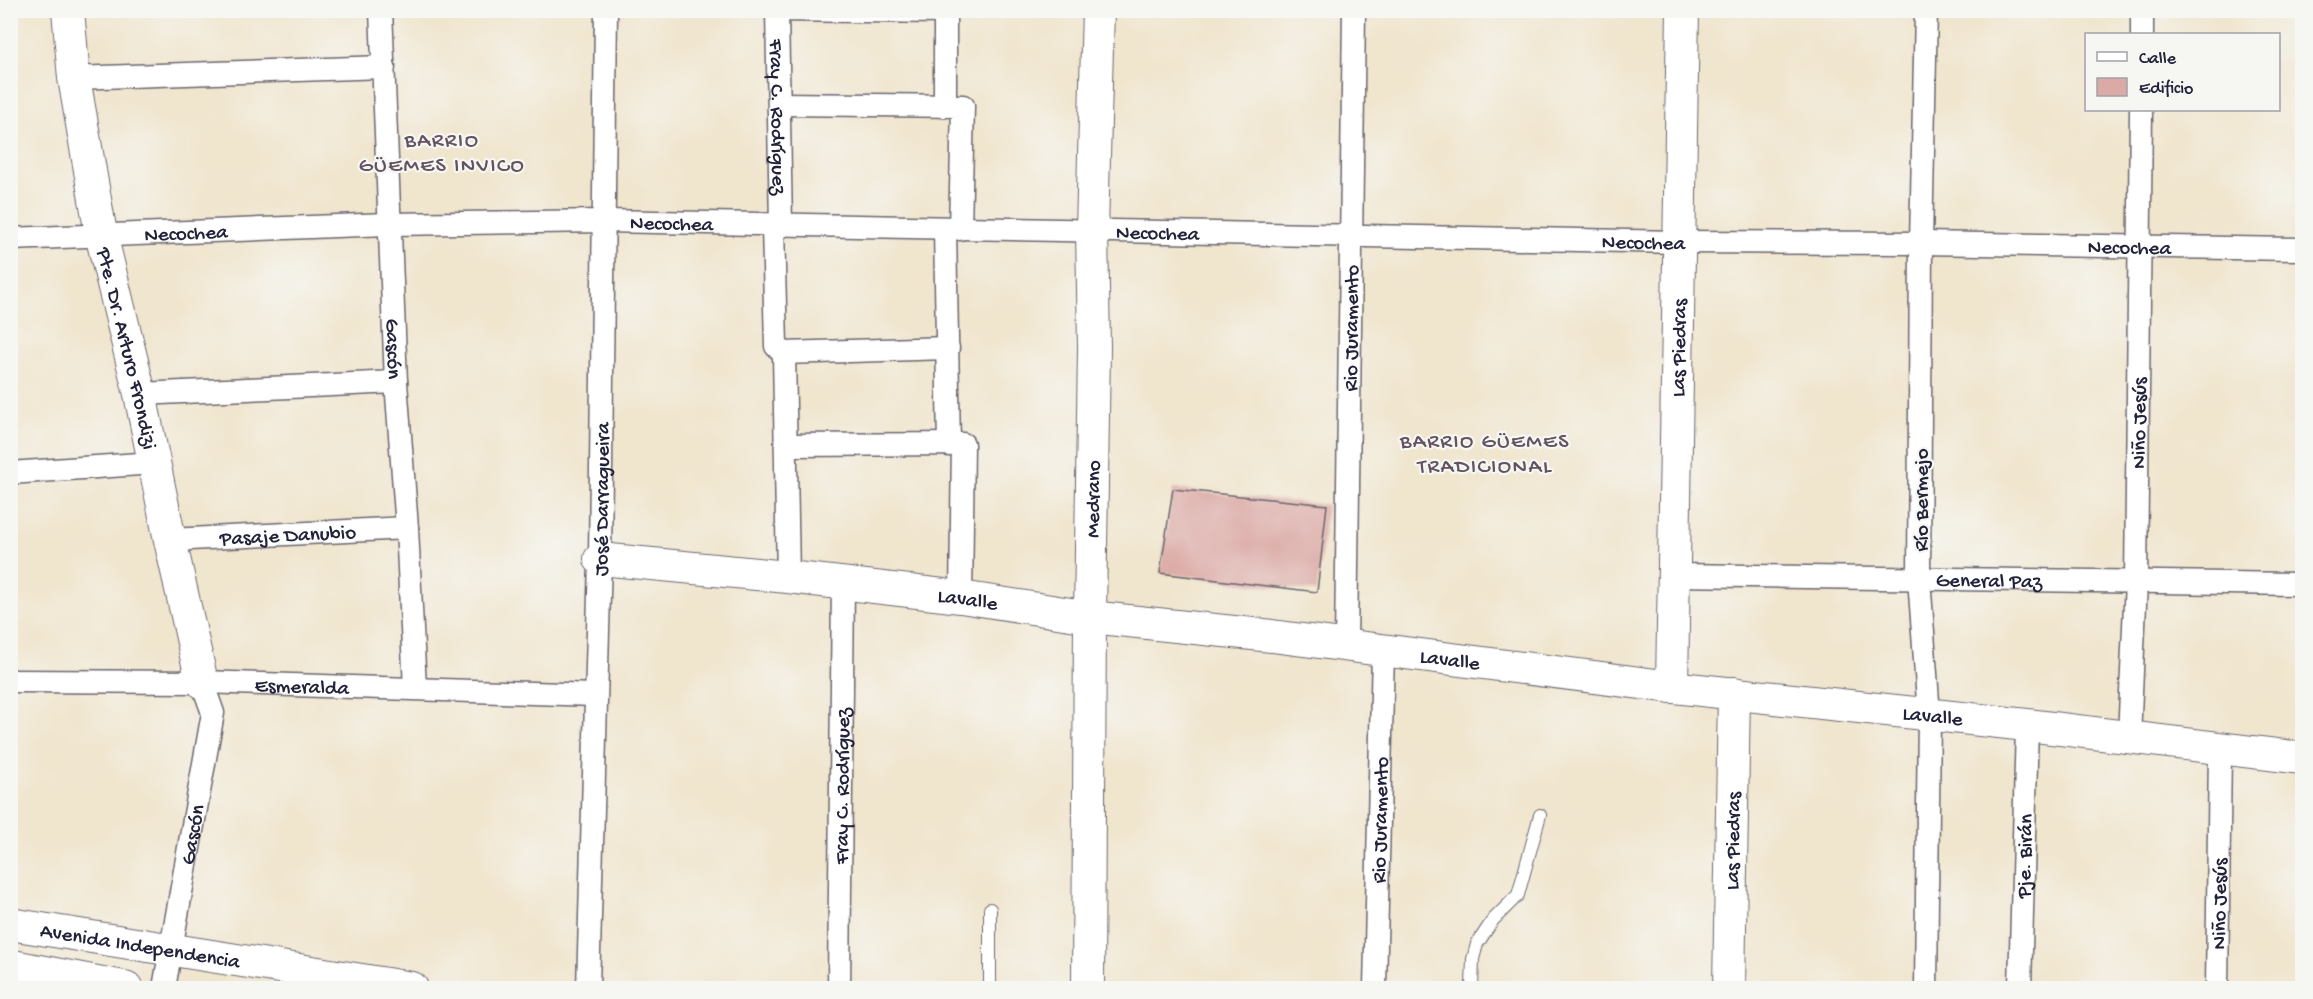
<svg xmlns="http://www.w3.org/2000/svg" width="2313" height="999" viewBox="0 0 2313 999" font-family="'Gochi Hand',sans-serif">
  <rect width="100%" height="100%" fill="#f6f6f2"/>
  <filter id="ink" filterUnits="userSpaceOnUse"><feTurbulence type="fractalNoise" baseFrequency=".0167" numOctaves="2"/><feDisplacementMap in="SourceGraphic" scale="12" xChannelSelector="R" yChannelSelector="G"/><feConvolveMatrix kernelMatrix="1 2 1 2 8 2 1 2 1" color-interpolation-filters="sRGB"/></filter>
  <filter id="wash" filterUnits="userSpaceOnUse"><feTurbulence type="fractalNoise" baseFrequency=".008" numOctaves="4" result="noise"/><feDisplacementMap in="SourceGraphic" scale="24" xChannelSelector="R" yChannelSelector="G"/><feGaussianBlur stdDeviation="1.35" result="paint"/><feColorMatrix in="noise" values="0 0 0 0 0 0 0 0 0 0 0 0 0 0 0 0 0 1.4 0 .05"/><feComposite in="paint" operator="in"/></filter>
  <g filter="url(#wash)">
    <rect width="100%" height="100%" fill="#f0e5cd"/>
    <g id="blocks">
      <path fill="#dcaaa6" d="M1173 489 1327 505 1317 592 1160 573Z"/>
    </g>
  </g>
  <g filter="url(#ink)">
    <use href="#blocks" fill-opacity="0" stroke="#6a666e" stroke-width="1.5"/>
    <g fill="none" stroke-linecap="round" stroke-linejoin="round">
      <g stroke="#6a666e" stroke-width="14">
        <path id="lane" d="M990 988V909
          M1472 988 1473 959 1477 944 1493 920 1518 895 1540 815"/>
      </g>
      <g stroke="#6a666e" stroke-width="25">
        <g id="street">
          <path id="s1" d="M381 10 396 382 407 528 415 688"/>
          <path d="M777 10 945 12"/>
          <path d="M945 10V106"/>
          <path d="M1926 10 1921 243 1919 578 1929 715 1926 988"/>
          <path id="s2" d="M777 11 781 226"/>
          <path d="M2142 34V10"/>
          <path d="M74 78 384 67"/>
          <path d="M780 104 963 106 960 229"/>
          <path d="M773 226 776 346 784 353 948 348"/>
          <path d="M945 229 949 445"/>
          <path id="s3" d="M10 239 388 224 604 221 1678 242 1921 243 2302 249"/>
          <path d="M784 353 788 577"/>
          <path d="M140 394 396 382"/>
          <path d="M787 445 963 444 961 597"/>
          <path d="M10 473 154 463"/>
          <path id="s4" d="M170 540 407 528"/>
          <path id="s5" d="M1674 575 2302 584"/>
          <path id="s6" d="M1346 646 1354 10"/>
          <path id="s7" d="M10 681 202 682 595 695"/>
          <path id="s8" d="M2129 737 2136 582 2141 110"/>
          <path id="s9" d="M164 988 213 713 202 682"/>
          <path id="s10" d="M588 988 600 559 606 10"/>
          <path id="s11" d="M839 988 843 584"/>
          <path id="s12" d="M1375 988 1383 651"/>
          <path id="s13" d="M2020 988 2027 725"/>
          <path id="s14" d="M2217 988 2220 749"/>
        </g>
      </g>
      <g stroke="#6a666e" stroke-width="34">
        <g id="secondary">
          <path id="s15" d="M68 10 74 78 101 234 140 394 170 540 202 682"/>
          <path id="s16" d="M600 559 788 577 961 597 1090 617 1272 636 1672 687 2027 725 2302 758"/>
          <path id="s17" d="M1672 687 1683 10"/>
          <path id="s18" d="M10 924 412 988"/>
          <path id="s19" d="M1088 988 1090 617 1094 348 1092 229 1098 10"/>
          <path id="s20" d="M1729 988 1734 693"/>
        </g>
      </g>
      <g stroke="#6a666e" stroke-width="35">
        <path id="highway" d="M10 966 126 988"/>
      </g>
      <use href="#lane" stroke="#fff" stroke-width="12"/>
      <use href="#street" stroke="#fff" stroke-width="22"/>
      <use href="#secondary" stroke="#fff" stroke-width="32"/>
      <use href="#highway" stroke="#fff" stroke-width="33"/>
    </g>
  </g>
  <g text-anchor="middle" stroke-width="4.5" stroke-linejoin="round" paint-order="stroke">
    <g font-size="21" fill="#22223b" stroke="#f6f6f2">
      <text dy="7" stroke="none"><textPath href="#s2" startOffset="106">Fray C. Rodríguez</textPath></text>
      <text dy="7" stroke="none"><textPath href="#s3" startOffset="662">Necochea</textPath></text>
      <text dy="7" stroke="none"><textPath href="#s3" startOffset="176">Necochea</textPath></text>
      <text dy="7" stroke="none"><textPath href="#s3" startOffset="1148">Necochea</textPath></text>
      <text dy="7" stroke="none"><textPath href="#s3" startOffset="1634">Necochea</textPath></text>
      <text dy="7" stroke="none"><textPath href="#s3" startOffset="2120">Necochea</textPath></text>
      <text dy="7" stroke="none"><textPath href="#s6" startOffset="318">Rio Juramento</textPath></text>
      <text dy="7" stroke="none"><textPath href="#s15" startOffset="344">Pte. Dr. Arturo Frondizi</textPath></text>
      <text dy="7" stroke="none"><textPath href="#s1" startOffset="339">Gascón</textPath></text>
      <text dy="7" stroke="none"><textPath href="#s17" startOffset="339">Las Piedras</textPath></text>
      <text dy="7" stroke="none"><textPath href="#s8" startOffset="314">Niño Jesús</textPath></text>
      <text dy="7" stroke="none"><textPath href="#s19" startOffset="489">Medrano</textPath></text>
      <text dy="7" stroke="none"><textPath href="#s10" startOffset="489">José Darragueira</textPath></text>
      <text transform="translate(1920 500) rotate(-90)" y="7">Río Bermejo</text>
      <text dy="7" stroke="none"><textPath href="#s4" startOffset="118">Pasaje Danubio</textPath></text>
      <text dy="7" stroke="none"><textPath href="#s5" startOffset="315">General Paz</textPath></text>
      <text dy="7" stroke="none"><textPath href="#s16" startOffset="370">Lavalle</textPath></text>
      <text dy="7" stroke="none"><textPath href="#s16" startOffset="856">Lavalle</textPath></text>
      <text dy="7" stroke="none"><textPath href="#s7" startOffset="292">Esmeralda</textPath></text>
      <text dy="7" stroke="none"><textPath href="#s16" startOffset="1342">Lavalle</textPath></text>
      <text dy="7" stroke="none"><textPath href="#s11" startOffset="202">Fray C. Rodríguez</textPath></text>
      <text dy="7" stroke="none"><textPath href="#s12" startOffset="168">Rio Juramento</textPath></text>
      <text dy="7" stroke="none"><textPath href="#s9" startOffset="156">Gascón</textPath></text>
      <text dy="7" stroke="none"><textPath href="#s20" startOffset="147">Las Piedras</textPath></text>
      <text dy="7" stroke="none"><textPath href="#s13" startOffset="132">Pje. Birán</textPath></text>
      <text dy="7" stroke="none"><textPath href="#s14" startOffset="84">Niño Jesús</textPath></text>
      <text dy="7" stroke="none"><textPath href="#s18" startOffset="132">Avenida Independencia</textPath></text>
    </g>
    <g font-size="22" letter-spacing="1.5" fill="#635260" stroke="#f6f6f2">
      <text x="442" y="146">BARRIO<tspan x="442" dy="25">GÜEMES INVICO</tspan></text>
      <text x="1485" y="447">BARRIO GÜEMES<tspan x="1485" dy="25">TRADICIONAL</tspan></text>
    </g>
  </g>
  <rect width="2313" height="999" fill="none" stroke="#f6f6f2" stroke-width="36"/>
  <rect x="2085" y="33" width="195" height="78" fill="#f6f6f2" stroke="#a1a1a9" stroke-width="1.5"/>
  <rect x="2097" y="52" width="30" height="9" fill="#ffffff" stroke="#a1a1a9" stroke-width="1.5"/>
  <text x="2139" y="63" font-size="18" fill="#22223b">Calle</text>
  <rect x="2097" y="78" width="30" height="18" fill="#dcaaa6" stroke="#a1a1a9" stroke-width="1.5"/>
  <text x="2139" y="93" font-size="18" fill="#22223b">Edificio</text>
</svg>
